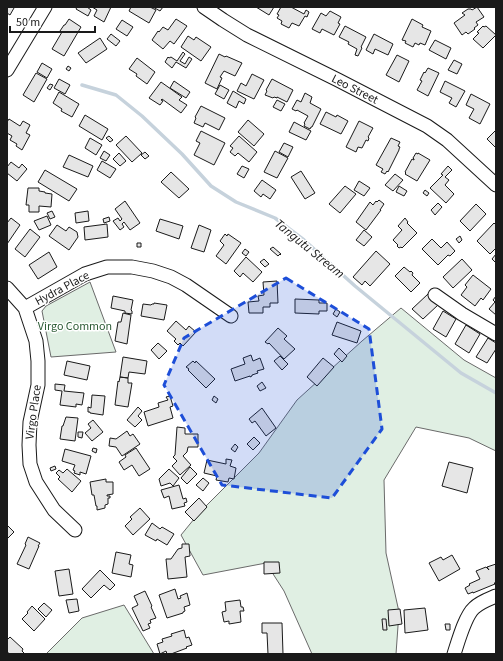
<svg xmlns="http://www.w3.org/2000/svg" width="503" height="661" viewBox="0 0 503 661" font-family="'Source Sans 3',sans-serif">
  <rect width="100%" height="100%" fill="#fff"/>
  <path fill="#e0efe3" stroke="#6a6a6a" d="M90 282 116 352 51 357 42 311 46 306Z
    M401 308 464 360 496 378V451L469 438 416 427 384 480 386 553 399 612 396 654H312L284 591 266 563 203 575 181 535 199 513 259 453 297 400 362 341Z
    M124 605 154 654H46L82 618Z"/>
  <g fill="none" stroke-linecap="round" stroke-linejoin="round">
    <path stroke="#c6d2dc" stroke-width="3.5" d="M82 85 116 95 142 116 182 154 211 186 236 202 275 218 304 240 355 286 461 373 496 393"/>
  </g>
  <path fill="#e6e6e6" stroke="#1a1a1a" d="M7 7H13L14 8 10 15 7 13Z
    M77 7H87L91 10 88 16 76 9Z
    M92 7H111L104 22 94 16 97 10Z
    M131 7H150L156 10 149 23 129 11Z
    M153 7H163L160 11Z
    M256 7H274L269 15Z
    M281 7H291L304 14 306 10 309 12 307 17 305 16 299 26 292 23 289 28 281 24 282 21 277 18 279 15 277 14Z
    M477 7 484 17 476 22 478 25 474 28 475 29 468 34 466 32 462 35 454 23 465 15 462 13 468 9H471L472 10Z
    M330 11 341 17 338 23 340 24 334 35 322 29 320 33 312 29 321 13 326 16Z
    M69 19 81 27 64 56 52 49 62 32 60 31 64 25H65Z
    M176 19 187 26 174 44 170 41 163 49 152 40 158 31 159 32 163 27 168 30Z
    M412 19 423 25 422 27 431 31 425 45 420 43 419 45 415 43 413 47 405 43 406 41 402 40Z
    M122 20 133 27 127 36 116 29Z
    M345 26 366 37 361 47 362 48 358 56 355 55 357 49 348 44 349 42 339 37Z
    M483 26 484 27 486 26 496 35 483 48 473 39 479 33 477 32Z
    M111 34 120 41 116 46 107 39Z
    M374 34 393 44 388 55 375 49 373 54 366 50Z
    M188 36 194 40 196 37 211 47 201 61 181 47Z
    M100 38 107 49 86 63 78 53Z
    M435 40 451 48 446 59 429 50Z
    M183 52 185 54 180 61 185 64 189 57 192 59 186 68 176 62 172 68 165 62 168 57 169 58 171 57 177 61Z
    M219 54 225 57 226 56 242 63 235 76 224 71 220 77 222 78 217 89 205 83Z
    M397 55 409 61 399 82 386 75Z
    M137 58 155 72 147 84 136 76 137 74 129 69Z
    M454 60 462 64 457 74 448 70Z
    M42 63 52 69 47 78 37 72Z
    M68 66 71 68 69 71 66 69Z
    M428 68 439 73 428 96 417 90 422 81 420 80 424 72 425 73Z
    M36 73 47 79 34 102 23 95Z
    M252 74 264 80 254 99 237 91 241 83 246 86Z
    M59 79 70 85 65 94 54 88Z
    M272 79 293 90 287 102 277 97V98L274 97 273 98 265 95 267 91 266 90Z
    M174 81 190 92 186 98 170 88Z
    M445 81 465 91 456 107 449 103 452 98 440 92Z
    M161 82 182 97 179 100 187 105 181 113 162 99 161 100 163 101 160 105 149 98Z
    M50 84 53 85 50 90 47 88Z
    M220 85 229 90 224 99 215 94Z
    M233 91 246 99 244 104 239 101 236 108 227 103Z
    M59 92 79 104 72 117 61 111 62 109 53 103Z
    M305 93 312 97 310 103 321 109 312 127H311L310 129 304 126 305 124 304 123 308 116 297 110 296 111 292 109 297 100 301 102Z
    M471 94 490 104 480 124 469 118 474 109 466 105Z
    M277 100 285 104 281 111 273 107Z
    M201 106 225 118 219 130 205 123 203 127 194 123 196 118 195 117Z
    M326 112 336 117 337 115 348 121 341 134 320 124Z
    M85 115 108 129 102 140 79 126Z
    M9 119 20 126 23 121 30 125 26 133 30 135 22 150 16 146 17 144 10 140 12 136 7 133V122Z
    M248 120 264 134 254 146 238 132Z
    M359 121 373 128 368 137 369 138 368 141 366 140 362 148 358 147 356 152 346 147Z
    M294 122 311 131 306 140 289 132Z
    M496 130V148L487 139Z
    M201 131 225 143 214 165 194 155 200 143 196 141Z
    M109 136 113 140 110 142 106 138Z
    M126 136 142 153 132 162 116 145Z
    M239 136 257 152 249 162 238 153 235 156 230 152 233 148 230 146Z
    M90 138 102 145 96 155 85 148Z
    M391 138 400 142 398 146 400 147 399 149V150L388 172 387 171 385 174 381 172 383 169 376 165Z
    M284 143 293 147 288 157 279 152Z
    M104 151 110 155 106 161 100 158Z
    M275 151 288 158 277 178 264 172Z
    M145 152 149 156 145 159 141 155Z
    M119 153 126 161 120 166 113 159Z
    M416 153 418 154V153L430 160 417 181 405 174 406 173 405 172 412 159 414 160V159L413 158Z
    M69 155 93 166 88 177 63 167Z
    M102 161 116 169 110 178 97 170Z
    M11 162 19 168 22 164 27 169 17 181 7 173V167Z
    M242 166 249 169 244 178 237 174Z
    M448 166 452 170 445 177 449 180 445 185 454 194 446 203 430 188 443 175 441 174Z
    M45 170 77 189 69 201 38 182Z
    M301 171 315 193 305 199 291 177Z
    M171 172 189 189 179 198 161 182Z
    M395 174 403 180 393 191 385 185Z
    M262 180 276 190 270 199 263 194 261 197 254 191Z
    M359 181 370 188 364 196 354 190Z
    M345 186 356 194 340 213 329 204Z
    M399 186 407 191 404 196 396 192Z
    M28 188H39V191L45 192V193L52 194 51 207 39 206V212H29V205H26Z
    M425 190 429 193 427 196 423 193Z
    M379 200 384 204 380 210H381L366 230 356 222 370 202 373 205 376 201 377 202Z
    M125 201 140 223 130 230 124 222 122 224 124 227 120 230 113 221 118 218 120 221 122 219 115 209Z
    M438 203 442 207 435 215 431 210Z
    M476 204 486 214 470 231 460 221Z
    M52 211 55 217 50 219 47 213Z
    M88 211 89 221 76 223 75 213Z
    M47 216 51 225 39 230 34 221Z
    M109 217 110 221 104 223 103 219Z
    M11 218 20 225 7 244V223Z
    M405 218 408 222 407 223 417 233 402 248 401 247 399 248 397 246 398 245 393 240 402 230 398 226Z
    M160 219 183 226 179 239 156 231Z
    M494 223 496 225V248L490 254 477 241Z
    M107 224 108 237 85 240 84 227Z
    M57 225 66 231 69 227 77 232 78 237 69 250 49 236Z
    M199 225 211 230 204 252 191 248Z
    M30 229 40 237 25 257 15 249Z
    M364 230 372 237 364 246 356 240Z
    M225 234 227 236 228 234 241 243 226 264 216 256 224 245 220 241Z
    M460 236 462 240 459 243 456 239Z
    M432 239 441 248 447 242 455 251 450 256 448 255 438 265 422 249Z
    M137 243H141V247H137Z
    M273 247 281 254 280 255V254L278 256 270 249Z
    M245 249 249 252 246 256 242 253Z
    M376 251 390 264 370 286 365 281 362 285 353 277Z
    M49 252 57 267 38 279 29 265Z
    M496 254V263L492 259Z
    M246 257 262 272 253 282 243 273 240 277 234 271Z
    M264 259 269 264 265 267 260 262Z
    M462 259 472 270 453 288 443 277Z
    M404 267 410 272 411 271 413 273 412 275 420 283 411 292 395 276Z
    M473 275 491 289 483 300 481 298 475 306 461 295 467 287 465 285Z
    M277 281 278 303H270V307H263V313H249L248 302 259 301 258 296 264 295 263 282Z
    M428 294 438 305 423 319 412 309Z
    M113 296 133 300 131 310 132 311V314L125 313V311L111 308Z
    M496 296V315L489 309 495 302 493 300Z
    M295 299 319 300V303H327V311H319V314L295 313Z
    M154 303 167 305 164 320 141 316 143 304 151 305 152 304H154Z
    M336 309 340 312 337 317 333 314Z
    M443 311 456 319 446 337 433 329Z
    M123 313 131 315 127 344 115 341 118 322H121Z
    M176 321 186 330 189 326 196 332 183 346 180 343 178 345 174 341 176 339 167 331Z
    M337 322 361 331 357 343 332 335Z
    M466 325 480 334 469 353 455 344Z
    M278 328 287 336 284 339 295 349 284 359 269 343 268 344 265 342Z
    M488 338 496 343V349L487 363 476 357Z
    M158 343 167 351 159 359 151 350Z
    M339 348 347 356 342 362 334 354Z
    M251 355 253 361 260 358 264 369 257 371 258 373 252 375V376L250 377V376L235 381 231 369 245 364 243 358Z
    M280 356 288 364 282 370 274 361Z
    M123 357 147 361 145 374 129 372 128 378 120 377Z
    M323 358 334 367 317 386 307 377Z
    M67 361 90 366 87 380 64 375Z
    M193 361 195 363 196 361 215 379 206 388 188 370 189 369 186 367Z
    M120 377 128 378V383H132L128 407 115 405 118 381 119 382Z
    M262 382 266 388 260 391 257 386Z
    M55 384 65 385 64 391 84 393 82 405 76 404V407L60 405 62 391 55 390Z
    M92 395 105 396 103 415 90 413V412H88V407L91 408Z
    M170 396 173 406 170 407 173 418 148 426 144 412 159 407 158 403 168 400 166 397Z
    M214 396 218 399 216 403 212 400Z
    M138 407 142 411 138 416 142 420 135 427 127 420Z
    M262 408 276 428 266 436 255 421 252 423 249 419Z
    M66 417 78 418 75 441 60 439 62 426H63Z
    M93 420 103 432 92 441 85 433 91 428 88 424Z
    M177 427 185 428V434H198V447H188L187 452 183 456 191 465 180 475 172 466 177 461 173 457 175 455Z
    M127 431 130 436 133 434 140 444 122 456 116 447 109 446 110 438 116 439Z
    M78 432H83L82 438 78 437Z
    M254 437 260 443 253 450 247 444Z
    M235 444 238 447 235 452 231 449Z
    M93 448 97 449 96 453 92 451Z
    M136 448 150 469 139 476 132 465 124 470 119 462 126 457 125 455Z
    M65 449 91 456 86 474 80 472V475L74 473 75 471 73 470 75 465 62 461Z
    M226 459 232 460 230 466 236 468 234 479 229 478 228 482 216 480 217 476 204 473 207 460 226 464Z
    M449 462 473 468 467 493 442 486Z
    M55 466 56 469 51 471 50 468Z
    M190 467 197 474 187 484 181 478Z
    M67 469 81 481 72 492 58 479 60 477 56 473 59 470 63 473Z
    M169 469 179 478 173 486 170 483 161 486 159 479Z
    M203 478 209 483 203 491 196 485Z
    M106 479V482H113V494L107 495V496H110V498H108V504L105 505V508L97 510V506H96L94 495H92L90 482Z
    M179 485 183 499 186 498 187 502 184 503 185 506 172 509 169 496 164 498 161 490Z
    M199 498 207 507 194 521 185 512Z
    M140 508 150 519 133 535 125 526 132 519 130 517Z
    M152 523 160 529 162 527 174 534 167 545 157 539 156 541 145 535Z
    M7 525 14 532 7 539Z
    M28 537 40 543 38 546H39L29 569 17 564 26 545 25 544Z
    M182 544H189L190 556 185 557 187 577 168 579 166 559H171L178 549 182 548Z
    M116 552 131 555 129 564 133 565 131 577 112 573Z
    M452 555 460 569 439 581 429 563 441 557 443 560Z
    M264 562H279L280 573 264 574Z
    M496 564V583H494L495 584 473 593V592L468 594 465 588 470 585 469 584 480 579 476 571 486 567 489 570 487 567Z
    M69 569 73 594 59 596 55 571Z
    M100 570 115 585 110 590 104 585 91 598 82 589Z
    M175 589 178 599 181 598 180 596 187 593 190 605 184 607 185 611 183 612V613L167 618 159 595Z
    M145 591 152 606 151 607 156 618 150 620 151 623 148 624 150 628 143 631 132 608 138 605 134 596Z
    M77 599 79 611 69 613 66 600Z
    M240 600 241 607H243L244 611H240L241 622 229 624V621L224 622 222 612 226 611 225 602Z
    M44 603 52 610 46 617 38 609Z
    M32 606 45 619 34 631 22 619 28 613 27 612Z
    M425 608 428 630 405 633 404 610Z
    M400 609 402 624 389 626 388 610Z
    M382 619H386L387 630H383Z
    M262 623H282L283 654H268L267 633H262Z
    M445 624H450V630H446Z
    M184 630 186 638 189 637 192 645 186 647 187 648 171 654H167L166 651 160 654 157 644 163 642 162 639 172 636 171 634Z
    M10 637 23 649 22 651 25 654H10L7 652V640Z"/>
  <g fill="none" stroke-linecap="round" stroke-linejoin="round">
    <g stroke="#1a1a1a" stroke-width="15">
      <path id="minor" d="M204 7 223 20 247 35 338 80 427 126 447 140 496 185
        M7 70 45 7
        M7 288 25 308 36 341 38 361V385L30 422 29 445 30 464 36 482 54 510 75 530
        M435 295 462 314 496 334
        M25 308 85 274 107 267H132L153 271 171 277 186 285 231 316
        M454 654C458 642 465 616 474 608 480 602 489 599 496 596"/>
    </g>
    <use href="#minor" stroke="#fff" stroke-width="13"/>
  </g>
  <path fill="#1d4ed8" fill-opacity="0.2" stroke="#1d4ed8" stroke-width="3" stroke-dasharray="8 5" stroke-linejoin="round" d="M286 278 369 329 382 429 332 498 222 485 164 385 184 338Z"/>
  <g text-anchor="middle" stroke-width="3" stroke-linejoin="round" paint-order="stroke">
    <g font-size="12" fill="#1a1a1a" stroke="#fff">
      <text transform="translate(355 89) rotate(27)" y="4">Leo Street</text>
      <text transform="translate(62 288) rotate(-28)" y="4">Hydra Place</text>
      <text transform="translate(33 412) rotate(-82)" y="4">Virgo Place</text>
    </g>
    <g font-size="12" fill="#2b5a34" stroke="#fff">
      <text x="75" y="330">Virgo Common</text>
    </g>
    <g font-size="13" font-style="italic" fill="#1a1a1a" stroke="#fff">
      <text transform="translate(310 248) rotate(39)" y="5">Tangutu Stream</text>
    </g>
  </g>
  <rect width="503" height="661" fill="none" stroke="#1a1a1a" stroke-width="16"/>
  <path d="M10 26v6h85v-6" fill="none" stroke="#1a1a1a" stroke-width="2"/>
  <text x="16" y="26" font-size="12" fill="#1a1a1a" stroke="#ffffff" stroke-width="3" paint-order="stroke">50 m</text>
</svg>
